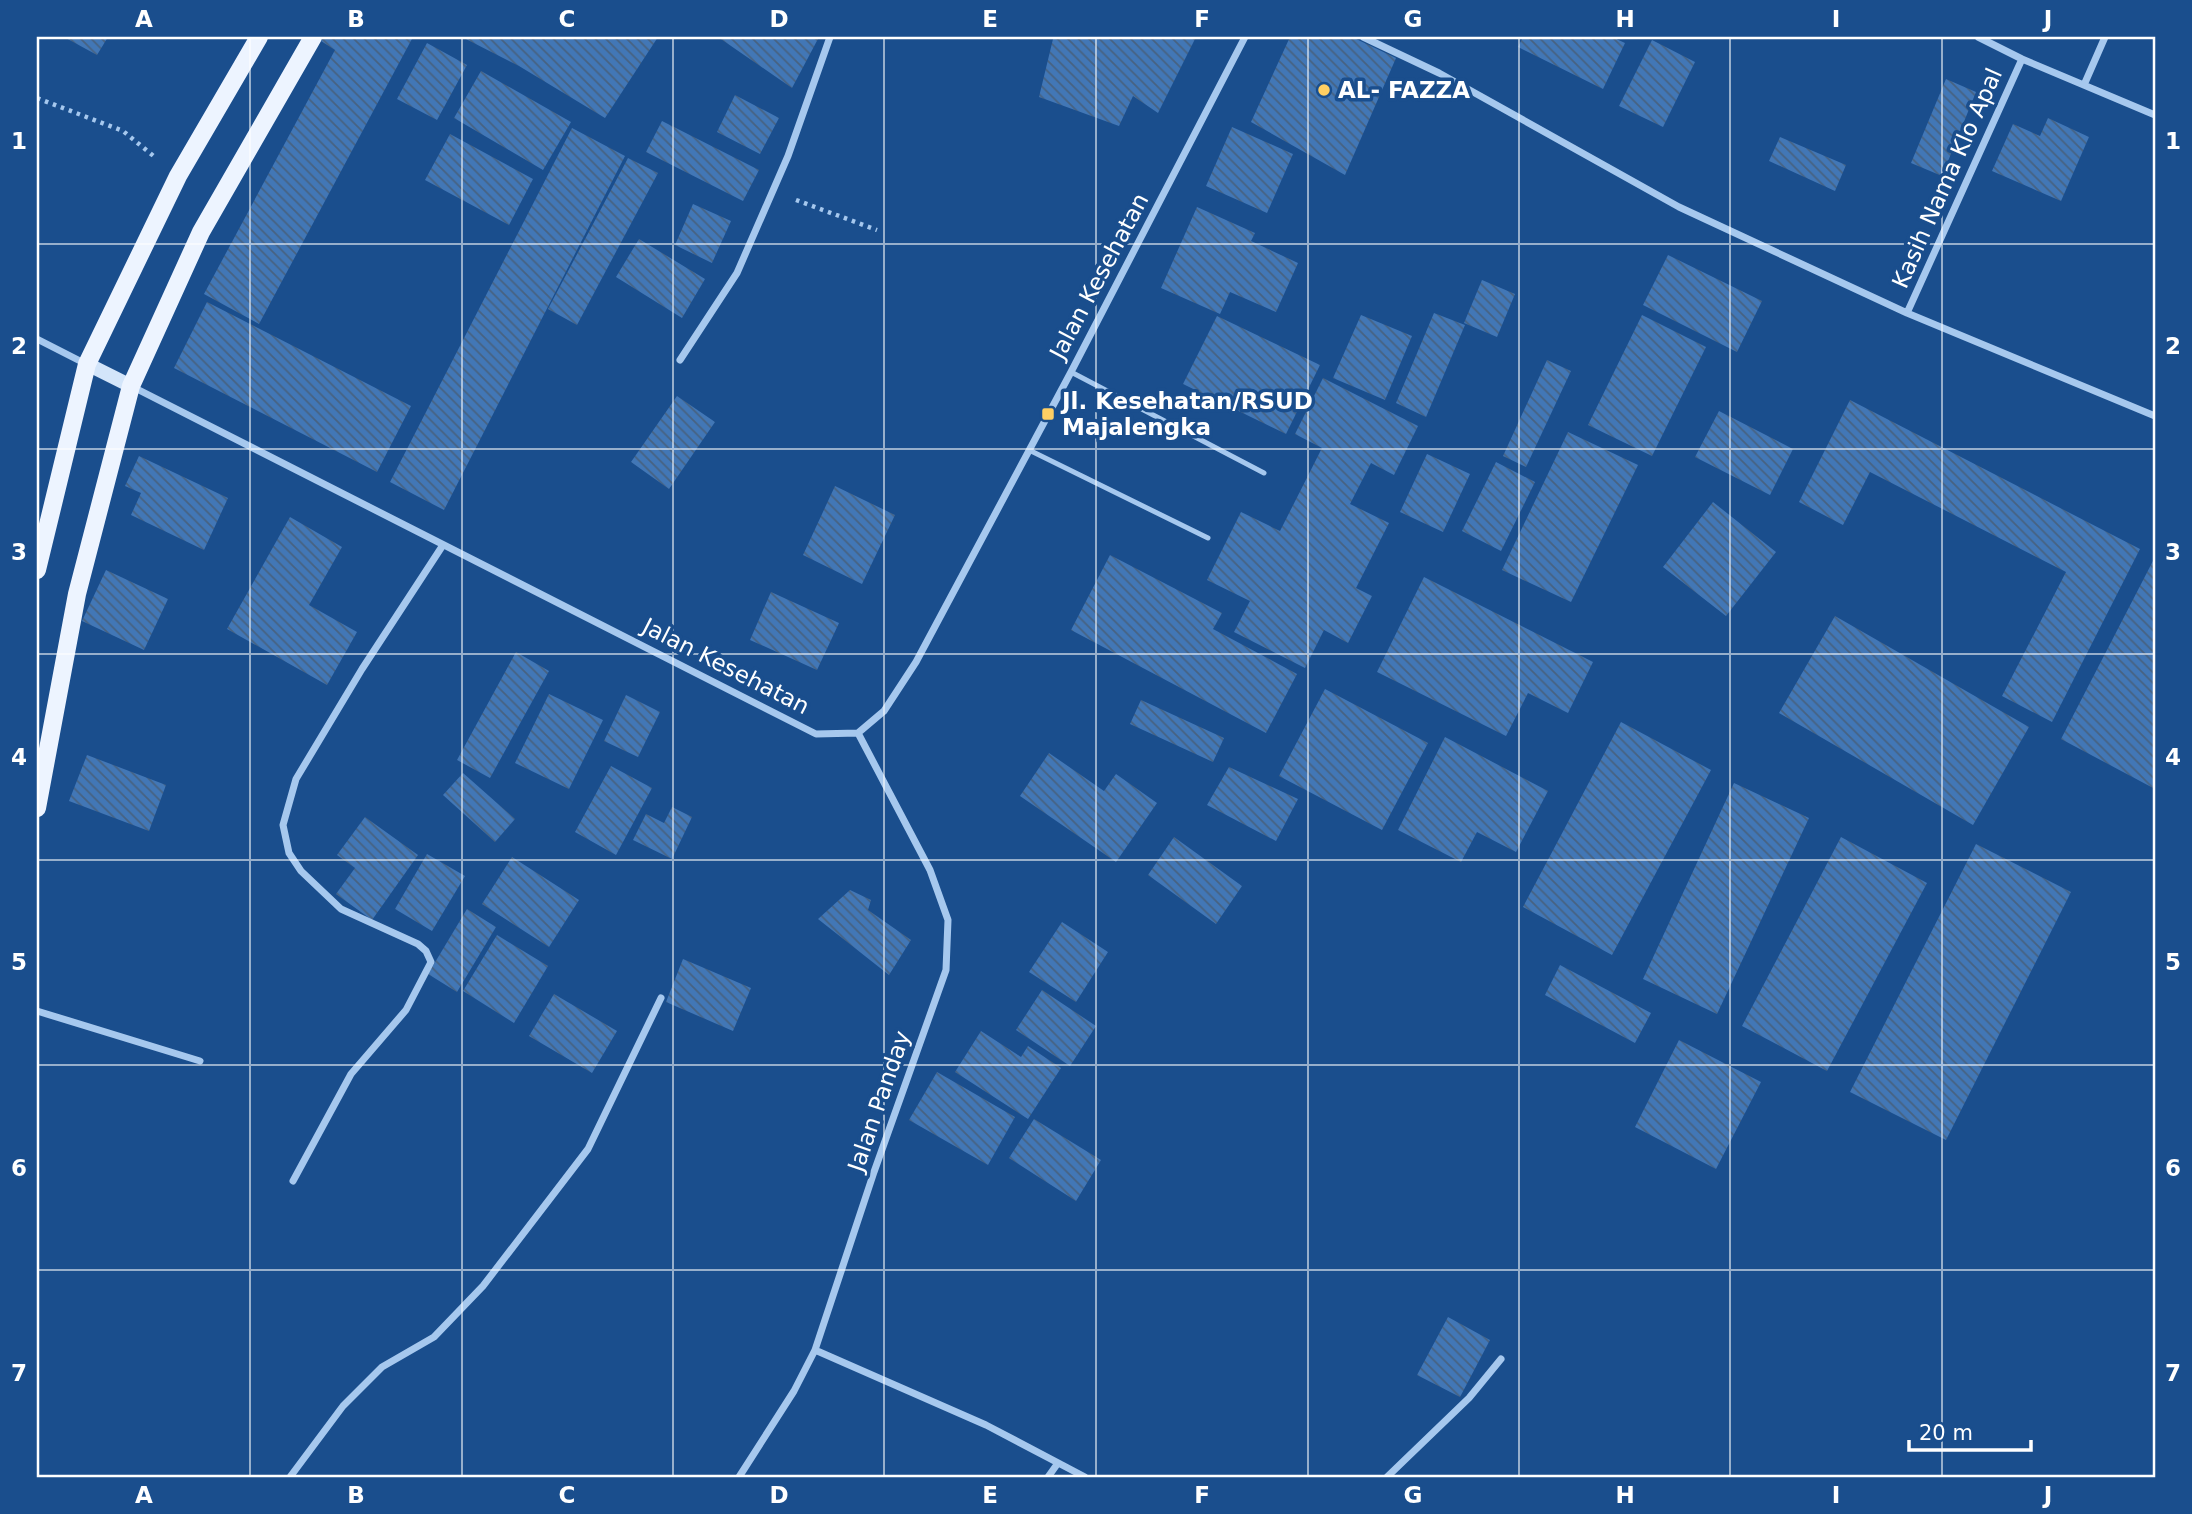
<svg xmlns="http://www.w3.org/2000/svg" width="2192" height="1514" viewBox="0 0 2192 1514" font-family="'DejaVu Sans',sans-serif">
  <defs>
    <pattern id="building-back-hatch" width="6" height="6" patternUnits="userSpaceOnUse" patternTransform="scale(1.75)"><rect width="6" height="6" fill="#4277b6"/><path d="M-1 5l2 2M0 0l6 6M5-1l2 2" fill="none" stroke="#476281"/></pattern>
  </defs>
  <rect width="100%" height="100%" fill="#1a4e8d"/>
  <path fill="url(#building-back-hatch)" d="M64 37H108L97 55Z
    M323 37H413L259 324 204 294 335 50 321 41Z
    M462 37H658L605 118 519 66Z
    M718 37H819L792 88Z
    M1049 37H1196L1158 113 1133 96 1119 126 1039 97 1053 39Z
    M1290 37H1352L1396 58 1345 175 1251 122Z
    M1523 37H1612L1625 43 1603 89 1518 47Z
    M1652 40 1695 62 1663 127 1619 106Z
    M427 43 467 65 437 120 397 99Z
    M481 71 571 122 543 170 454 118Z
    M1946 79 1976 92 1942 176 1911 163Z
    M735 95 779 118 760 154 717 132Z
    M2048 118 2089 137 2061 201 1992 171 2013 124 2040 136Z
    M662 121 759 170 743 201 646 152Z
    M1232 127 1293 154 1267 213 1206 186Z
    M572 128 625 156 444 510 390 482Z
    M450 134 533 179 509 225 425 180Z
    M1780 137 1846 165 1835 191 1769 161Z
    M628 158 658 173 577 325 548 309Z
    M693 204 731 221 712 263 675 245Z
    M1197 207 1255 233 1251 241 1298 263 1276 312 1230 292 1220 314 1161 288Z
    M639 239 705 279 682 318 616 277Z
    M1668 255 1762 301 1737 352 1643 305Z
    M1482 280 1515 294 1497 337 1464 323Z
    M207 302 411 406 377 472 174 368Z
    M1434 313 1465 325 1426 417 1396 403Z
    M1361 315 1412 336 1385 400 1333 378Z
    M1642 315 1706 347 1652 456 1588 425Z
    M1217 316 1320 365 1286 434 1183 384Z
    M1547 360 1571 371 1526 467 1503 456Z
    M1323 378 1418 426 1394 475 1371 463 1350 504 1389 523 1356 588 1372 596 1348 643 1324 630 1305 668 1234 632 1250 601 1207 580 1241 512 1280 531 1322 448 1295 434Z
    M677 396 715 422 669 489 631 462Z
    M1850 400 2140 549 2052 722 2002 696 2066 572 1870 472 1843 525 1799 502Z
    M1719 411 1793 449 1770 495 1695 457Z
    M1568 432 1638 465 1571 602 1502 570Z
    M1427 454 1470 474 1443 532 1400 512Z
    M139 456 228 498 204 550 131 515 141 493 125 486Z
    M1496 462 1535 482 1501 551 1462 531Z
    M835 486 895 515 862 584 803 555Z
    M1713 502 1776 552 1726 616 1663 567Z
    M290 517 342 547 309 605 357 632 327 685 227 629Z
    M1110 555 1222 613 1213 629 1297 674 1266 733 1071 630Z
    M2155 557V789L2061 739Z
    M106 570 168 599 144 650 82 621Z
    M1424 577 1593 662 1568 713 1528 693 1506 736 1377 672Z
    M771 592 839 623 817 670 750 640Z
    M1835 616 2029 727 1973 825 1779 713Z
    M516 652 549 671 490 778 457 760Z
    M1325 689 1428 743 1382 830 1279 776Z
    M549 694 603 720 569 789 515 763Z
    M626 695 660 712 638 757 604 741Z
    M1141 700 1224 738 1213 762 1130 724Z
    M1621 722 1711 770 1612 955 1523 907Z
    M1445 737 1548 791 1516 852 1477 832 1461 862 1398 830Z
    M1049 753 1104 791 1116 774 1157 803 1116 862 1020 796Z
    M87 755 166 785 149 831 69 801Z
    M611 766 652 788 616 855 575 832Z
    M1229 767 1298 799 1276 841 1207 805Z
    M463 773 515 819 495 842 443 795Z
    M1734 783 1809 818 1717 1014 1643 979Z
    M672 807 692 817 672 859 633 840 646 814 664 823Z
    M365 817 418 855 372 920 336 894 355 868 337 855Z
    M1174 837 1242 886 1216 924 1148 875Z
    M1841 837 1927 883 1827 1071 1742 1026Z
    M1976 844 2071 892 1946 1140 1850 1092Z
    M427 854 465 876 432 931 395 909Z
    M512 857 579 900 549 947 482 904Z
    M850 890 871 900 868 910 911 940 889 975 818 919Z
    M467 909 496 927 457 992 428 974Z
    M1062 922 1108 952 1076 1002 1029 972Z
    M497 935 548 966 514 1023 463 991Z
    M683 959 751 988 733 1031 666 1002Z
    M1560 965 1651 1013 1635 1043 1545 995Z
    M1042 990 1096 1026 1070 1066 1016 1030Z
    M554 994 617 1031 592 1073 529 1036Z
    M981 1031 1021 1057 1028 1046 1061 1068 1028 1119 955 1072Z
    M1679 1040 1761 1082 1716 1169 1635 1127Z
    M937 1072 1015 1117 988 1165 909 1120Z
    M1034 1119 1101 1160 1076 1201 1009 1158Z
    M1448 1317 1490 1340 1460 1397 1417 1375Z"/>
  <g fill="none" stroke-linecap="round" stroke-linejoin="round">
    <path stroke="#a6c8ee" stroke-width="4.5" stroke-dasharray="3.5 5" stroke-linecap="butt" d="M37 98 123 131 156 158
      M796 200 877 230"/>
    <path stroke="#a6c8ee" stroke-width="5" d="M1071 372 1264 473
      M1029 450 1208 538"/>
    <path stroke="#a6c8ee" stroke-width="7" d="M1363 37 1439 73 1679 207 1907 313 2155 416
      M1978 37 2022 59 2155 115
      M2084 85 2105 37
      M1907 313 2022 59
      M37 339 86 364
      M680 360 737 273 788 156 830 37
      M131 386 816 734 858 733 884 711 916 662 1071 372 1245 37
      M37 1011 200 1061
      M293 1181 351 1074 406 1010 431 962 426 951 418 944 341 909 301 871 289 853 283 825 296 779 362 669 443 545
      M815 1350 986 1425 1085 1477
      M290 1477 343 1406 382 1367 434 1337 483 1286 588 1149 661 998
      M739 1477 794 1391 815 1350 874 1172 946 970 948 920 930 870 858 733
      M1048 1477 1058 1463
      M1387 1477 1469 1398 1501 1359"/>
    <path stroke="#d3e5fa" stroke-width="14" d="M87 364 131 386"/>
    <path stroke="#edf4ff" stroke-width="18" d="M37 570 87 364 178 176 259 37
      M37 808 77 594 131 386 201 232 313 37"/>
  </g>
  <path fill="none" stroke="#fff" stroke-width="2" stroke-opacity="0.55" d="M250 37V1477M462 37V1477M673 37V1477M884 37V1477M1096 37V1477M1308 37V1477M1519 37V1477M1730 37V1477M1942 37V1477M37 244H2155M37 449H2155M37 654H2155M37 860H2155M37 1065H2155M37 1270H2155"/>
  <g fill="#ffcf63" stroke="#1a4e8d" stroke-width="2.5">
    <circle cx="1324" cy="90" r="7"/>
    <rect x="1041" y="407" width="14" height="14" rx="3.5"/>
  </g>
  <g text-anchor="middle" stroke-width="7" stroke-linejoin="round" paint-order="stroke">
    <g font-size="23" font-weight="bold" fill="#fff" stroke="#1a4e8d" text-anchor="start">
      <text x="1338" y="98">AL- FAZZA</text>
      <text x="1062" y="409">Jl. Kesehatan/RSUD<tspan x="1062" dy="26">Majalengka</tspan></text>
    </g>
    <g font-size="23" fill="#fff" stroke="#1a4e8d">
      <text transform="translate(1947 178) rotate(-66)" y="8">Kasih Nama Klo Apal</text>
      <text transform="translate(1099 276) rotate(-62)" y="8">Jalan Kesehatan</text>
      <text transform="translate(726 666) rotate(27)" y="8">Jalan Kesehatan</text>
      <text transform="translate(879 1101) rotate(-71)" y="8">Jalan Panday</text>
    </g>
  </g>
  <rect width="2192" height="1514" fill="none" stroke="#1a4e8d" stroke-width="77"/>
  <path d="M1909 1440v10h122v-10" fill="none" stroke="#ffffff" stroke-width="3.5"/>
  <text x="1919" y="1440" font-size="21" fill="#ffffff" stroke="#1a4e8d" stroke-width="5" paint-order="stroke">20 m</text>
  <rect x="38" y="38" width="2116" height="1438" fill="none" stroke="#fff" stroke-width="2.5"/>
  <g font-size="23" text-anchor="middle" font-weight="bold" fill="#fff">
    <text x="144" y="27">A</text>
    <text x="356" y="27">B</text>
    <text x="567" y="27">C</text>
    <text x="779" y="27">D</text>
    <text x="990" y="27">E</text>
    <text x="1202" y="27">F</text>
    <text x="1413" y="27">G</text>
    <text x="1625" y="27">H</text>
    <text x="1836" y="27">I</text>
    <text x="2048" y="27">J</text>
    <text x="19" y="149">1</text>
    <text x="2173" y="149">1</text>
    <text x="19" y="354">2</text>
    <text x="2173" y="354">2</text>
    <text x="19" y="560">3</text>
    <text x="2173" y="560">3</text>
    <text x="19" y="765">4</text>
    <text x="2173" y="765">4</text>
    <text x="19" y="970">5</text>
    <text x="2173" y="970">5</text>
    <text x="19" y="1176">6</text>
    <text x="2173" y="1176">6</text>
    <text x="19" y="1381">7</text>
    <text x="2173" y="1381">7</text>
    <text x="144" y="1503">A</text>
    <text x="356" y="1503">B</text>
    <text x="567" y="1503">C</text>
    <text x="779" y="1503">D</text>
    <text x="990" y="1503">E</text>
    <text x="1202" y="1503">F</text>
    <text x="1413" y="1503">G</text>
    <text x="1625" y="1503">H</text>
    <text x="1836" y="1503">I</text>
    <text x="2048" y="1503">J</text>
  </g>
</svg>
